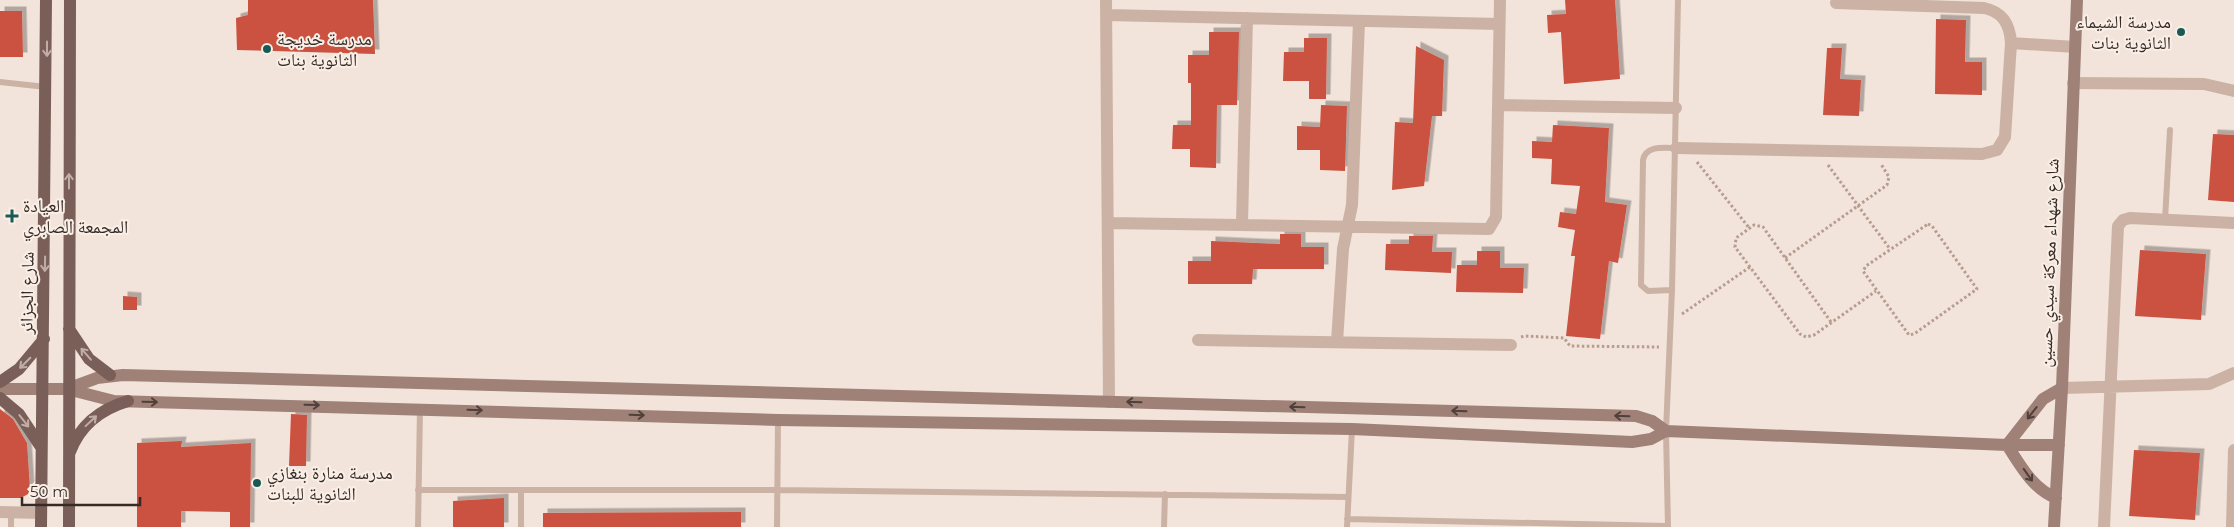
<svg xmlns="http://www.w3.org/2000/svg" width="2234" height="527" viewBox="0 0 2234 527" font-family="Montserrat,'Noto Naskh Arabic',sans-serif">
  <defs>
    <filter id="shadow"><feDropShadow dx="4.5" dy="-4.5" stdDeviation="0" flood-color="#0004"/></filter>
  </defs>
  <rect width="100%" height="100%" fill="#f2e4da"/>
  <path fill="#cb5140" filter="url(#shadow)" d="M248 0H373L375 54 237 50 236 18 248 15Z
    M1565 0H1615L1620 79 1564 84 1561 32 1548 33 1547 15 1566 14Z
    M0 11H22L23 57H0Z
    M1936 19 1966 20 1965 62H1982V95L1935 94Z
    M1209 32H1239L1237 105H1217L1216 168 1190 167V149H1172L1173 125H1191V83H1188V55H1209Z
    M1304 38H1327L1326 99H1309V81H1283L1284 52H1304Z
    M1416 46 1444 60 1442 116H1432L1424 186 1392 190 1395 122 1413 123Z
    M1827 48H1842L1840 79 1861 80 1859 116 1823 115Z
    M1321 105 1347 106 1345 171 1320 170V150H1297V126L1320 127Z
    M1553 125 1609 128 1605 202 1627 205 1618 263 1609 261 1600 339 1566 336 1575 256H1571L1575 230 1558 227 1560 212 1576 214 1580 186 1551 184 1552 159 1532 158V141L1552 142Z
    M2213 134 2234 135V202L2208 200Z
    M1280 234H1301V247H1324V269H1253L1252 284H1188V261H1211V241L1280 244Z
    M1409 236H1433L1432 252H1452L1451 273 1385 270 1386 244H1409Z
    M2140 250 2206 254 2201 320 2135 316Z
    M1477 251H1500V268H1524L1523 293 1456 292 1457 265H1477Z
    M123 296 137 297V310H123Z
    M0 409 13 419 27 443 30 489 28 494 21 498H0Z
    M291 414 307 415 306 466H289Z
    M182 441 181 447 251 443 250 527H230V512L181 511V527H137V443Z
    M2134 450 2200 453 2195 520 2129 516Z
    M504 498V527H453V501Z
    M741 512V527H543V513Z"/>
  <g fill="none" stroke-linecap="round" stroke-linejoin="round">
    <path stroke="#b79c8f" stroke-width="3" stroke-dasharray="2.5 2.5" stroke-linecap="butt" d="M1697 162 1750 229
      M1828 165 1890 249
      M1928 224 1932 226 1977 289 1914 334 1909 335 1863 271 1866 266Z
      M1785 258 1887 185 1889 177 1881 164
      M1682 314 1750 267
      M1831 322 1763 227 1754 225 1736 238 1735 247 1800 334 1806 337 1814 335 1876 291
      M1521 337 1525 336 1564 338 1570 346 1659 347"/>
    <path stroke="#cbb2a5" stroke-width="6" d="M0 82 46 87
      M2165 220 2170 130
      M1672 290 1648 291 1641 285 1643 160C1646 145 1664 148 1676 148
      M418 490H778L1348 497
      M521 490V527
      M1347 519 1668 526
      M11 527V512
      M418 527 420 409
      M777 527 778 420
      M1164 527 1165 494
      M1347 527 1352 429
      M1668 527 1666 431 1672 290 1678 0"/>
    <path stroke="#cbb2a5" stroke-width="12" d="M1106 0 1109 402
      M1107 15 1499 24
      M2011 43 2075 47
      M2073 83 2204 84 2234 91
      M1498 105 1676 108
      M1676 148 1982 154 1997 150 2005 137 2011 43C2010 24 2003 12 1984 8L1836 3
      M1108 223 1489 229 1496 217 1500 0
      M1242 224 1247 18
      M1198 340 1511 345
      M1337 342 1343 249 1352 205 1359 21
      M2062 388 2209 384 2234 373
      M0 512 41 513
      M2104 527 2118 226 2123 220 2130 218 2234 223
      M2232 527 2234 450"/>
    <path stroke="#9f8177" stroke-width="12" d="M0 389H67L97 378 123 375 1636 416 1652 421 1666 431
      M67 389 114 401 778 420 1352 429 1632 442 1651 439 1666 431 2007 445H2059
      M2056 498C2032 488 2021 466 2007 445L2043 399 2062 388
      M2054 527 2062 388 2077 0"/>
    <path stroke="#795f57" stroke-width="12" d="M69 329 89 359 110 375
      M0 382 19 369 44 339
      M0 398 19 414 41 447
      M70 452C80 425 101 409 128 401
      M41 527 46 0
      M69 527 70 0"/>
  </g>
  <defs><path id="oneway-shaft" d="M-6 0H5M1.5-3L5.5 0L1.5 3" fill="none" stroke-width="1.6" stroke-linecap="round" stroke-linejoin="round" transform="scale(1.25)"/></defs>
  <g stroke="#c0aea6">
    <use href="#oneway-shaft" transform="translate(47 49) rotate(90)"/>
    <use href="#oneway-shaft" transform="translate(69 181) rotate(-90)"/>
    <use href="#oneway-shaft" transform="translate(45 264) rotate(91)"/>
    <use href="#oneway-shaft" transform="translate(86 354) rotate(-131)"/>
    <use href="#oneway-shaft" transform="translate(25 363) rotate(135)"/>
    <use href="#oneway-shaft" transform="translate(24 421) rotate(52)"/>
    <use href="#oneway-shaft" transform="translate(91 421) rotate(-43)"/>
  </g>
  <g stroke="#50403b">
    <use href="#oneway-shaft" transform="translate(150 402) rotate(1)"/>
    <use href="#oneway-shaft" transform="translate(1134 402) rotate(-178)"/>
    <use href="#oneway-shaft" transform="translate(312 405) rotate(1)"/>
    <use href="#oneway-shaft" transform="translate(1297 407) rotate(-178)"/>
    <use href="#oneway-shaft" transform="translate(475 410) rotate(2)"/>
    <use href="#oneway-shaft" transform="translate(1459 411) rotate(-178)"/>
    <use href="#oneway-shaft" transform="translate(2032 413) rotate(128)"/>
    <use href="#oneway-shaft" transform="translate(637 415) rotate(2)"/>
    <use href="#oneway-shaft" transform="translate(1622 416) rotate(-178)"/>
    <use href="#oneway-shaft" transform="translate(2028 475) rotate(55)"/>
  </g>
  <g fill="#1b5956" stroke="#faefe6" stroke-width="2">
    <circle cx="2181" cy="32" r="5"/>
    <circle cx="267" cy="49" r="5"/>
    <path d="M9.5 208.5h5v5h5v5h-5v5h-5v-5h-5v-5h5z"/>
    <circle cx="257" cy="483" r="5"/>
  </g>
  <g text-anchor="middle" stroke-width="4" stroke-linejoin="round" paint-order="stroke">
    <g font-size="18" fill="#362a27" stroke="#faefe6" text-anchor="start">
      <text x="2171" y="28" text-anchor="end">مدرسة الشيماء<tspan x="2171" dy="21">الثانوية بنات</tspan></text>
      <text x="277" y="45">مدرسة خديجة<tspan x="277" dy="21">الثانوية بنات</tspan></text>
      <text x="23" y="212">العيادة<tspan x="23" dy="21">المجمعة الصابري</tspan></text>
      <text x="267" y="479">مدرسة منارة بنغازي<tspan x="267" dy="21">الثانوية للبنات</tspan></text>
    </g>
    <g font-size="18" fill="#362a27" stroke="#faefe6">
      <text transform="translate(2049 263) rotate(-88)" y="6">شارع شهداء معركة سيدي حسين</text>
      <text transform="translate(27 293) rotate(-89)" y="6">شارع الجزائر</text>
    </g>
  </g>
  <path d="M22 497v8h118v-8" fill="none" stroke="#362a27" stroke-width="2.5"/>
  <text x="30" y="497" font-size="15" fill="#362a27" stroke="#faefe6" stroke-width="4" paint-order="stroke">50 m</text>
</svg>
